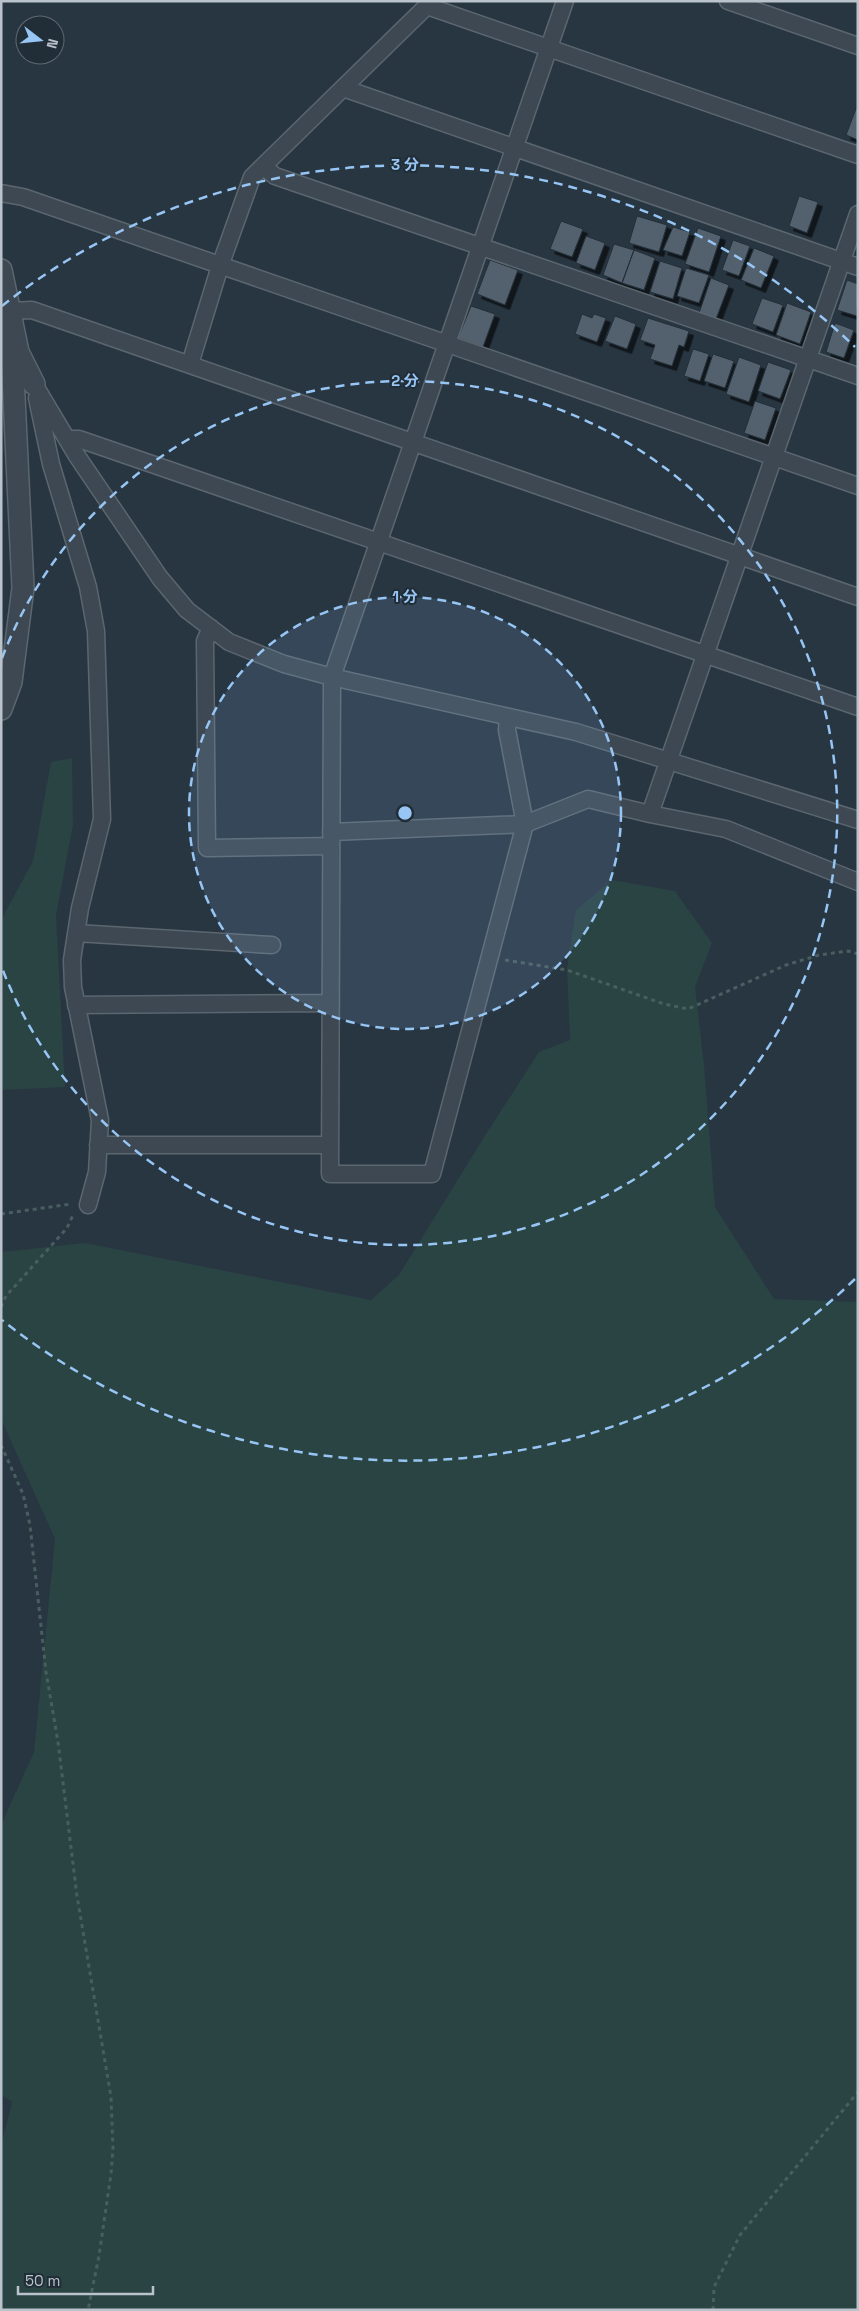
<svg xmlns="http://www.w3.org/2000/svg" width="859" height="2311" viewBox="0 0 859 2311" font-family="'Space Grotesk','Noto Sans JP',sans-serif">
  <defs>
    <filter id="shadow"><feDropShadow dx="4.5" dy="4.5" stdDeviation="0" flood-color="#0009"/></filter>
  </defs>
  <rect width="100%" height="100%" fill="#283642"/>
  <path fill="#2a4343" d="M72 758 73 825 56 915 65 1087 1 1090V920L33 861 51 762Z
    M612 880 675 891 712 943 695 987 704 1065 715 1207 774 1299 858 1302V2310H1V2146L12 2102 1 2095V1825L34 1752 55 1539 1 1419V1252L85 1243 371 1300 399 1275 486 1134 539 1052 570 1040 567 969 576 910Z"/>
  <path fill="#52616d" stroke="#232f39" filter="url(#shadow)" d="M857 106H858V140L846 135Z
    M799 196 818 202 807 233 789 226Z
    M637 216 667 225 659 252 629 243Z
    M561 221 583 229 572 257 550 249Z
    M673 227 690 232 682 256 663 250Z
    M698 228 721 236 709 272 685 264Z
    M586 236 605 243 595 270 576 263Z
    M733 240 750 246 739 276 722 270Z
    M614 244 634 250 622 283 603 275Z
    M754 248 774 256 761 288 741 280Z
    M634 250 655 258 644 290 622 283Z
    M490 260 518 270 505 305 477 294Z
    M660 261 682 268 673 299 650 292Z
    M686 268 709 275 699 303 677 296Z
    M711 278 729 285 716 319 699 313Z
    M847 280 858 284 857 316 837 310Z
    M762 298 783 305 773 332 752 324Z
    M787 303 811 312 800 344 776 335Z
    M471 306 495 314 483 347 458 338Z
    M582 314 592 318 594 314 606 318 597 342 575 334Z
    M615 316 636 324 627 349 605 341Z
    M648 318 689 331 684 347 679 345 672 366 650 359 655 345 640 340Z
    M835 323 854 330 844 358 826 352Z
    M693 349 709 354 700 381 684 376Z
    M713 354 734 361 725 388 704 381Z
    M739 357 761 365 749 402 726 394Z
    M768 362 791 370 780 399 758 391Z
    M755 401 776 408 765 440 744 433Z"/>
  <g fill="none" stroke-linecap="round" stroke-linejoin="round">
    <g stroke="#5b666f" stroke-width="19">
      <path id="minor" d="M728 1 858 46
        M427 6 858 155
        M343 88 858 267
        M263 166 275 176 858 376
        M1 193 23 197 858 486
        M10 311 32 310 858 597
        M190 364 220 266 252 177 432 1
        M34 384 77 456 160 578 187 610 229 642 284 664 332 677 576 732 858 820
        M37 398 51 464 88 587 96 631 102 819 80 908 72 960 73 987 100 1120 97 1172 88 1205
        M67 439H79L858 707
        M211 628 205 641 207 848 331 846
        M508 717 507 730 525 824 432 1174H330L332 677 565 1
        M650 814 858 214
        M331 832 525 824 588 799 650 814 726 829 858 882
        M76 933 272 945
        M76 1005 331 1003
        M98 1145H330"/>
    </g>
    <g stroke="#5b666f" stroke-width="24">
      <path id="tertiary" d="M1 270 18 352 34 384
        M1 709 11 682 23 588 10 311"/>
    </g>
    <path stroke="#495f5f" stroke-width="3" stroke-dasharray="4 4" stroke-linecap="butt" d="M505 960 567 970 664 1004 688 1009 786 965 819 955 848 951 858 954
      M1 1214 71 1204
      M1 1307 6 1296 67 1228 74 1213
      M1 1445 23 1494 30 1525 46 1672 58 1742 77 1896 111 2097 113 2148 111 2174 99 2256 88 2310
      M713 2310 714 2287 740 2235 858 2092"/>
    <use href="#minor" stroke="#3d4852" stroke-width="16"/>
    <use href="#tertiary" stroke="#3d4852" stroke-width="21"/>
  </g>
  <circle cx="405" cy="813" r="216" fill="#97c5f4" fill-opacity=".12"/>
  <g fill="none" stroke="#97c5f4" stroke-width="2.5" stroke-dasharray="9 6">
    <circle cx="405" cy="813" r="216"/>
    <path d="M2 658A432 432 0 1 1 2 968"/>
    <path d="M855 1279A648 648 0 0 1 2 1320M2 306A648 648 0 0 1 855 347"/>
  </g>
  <circle cx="405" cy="813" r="8" fill="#97c5f4" stroke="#212d37" stroke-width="2.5"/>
  <g font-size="15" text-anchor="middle" font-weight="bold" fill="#97c5f4" stroke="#212d37" stroke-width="4" stroke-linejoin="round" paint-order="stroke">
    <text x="405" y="170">3 分</text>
    <text x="405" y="386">2 分</text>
    <text x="405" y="602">1 分</text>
  </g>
  <rect width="859" height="2311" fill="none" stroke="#bac3cc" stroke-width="5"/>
  <g transform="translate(40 40) rotate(106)"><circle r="24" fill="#212d37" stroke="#5e6973"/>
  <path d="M0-4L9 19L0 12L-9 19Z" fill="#97c5f4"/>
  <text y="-8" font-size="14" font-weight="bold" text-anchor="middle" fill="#bac3cc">N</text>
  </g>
  <path d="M18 2286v8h135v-8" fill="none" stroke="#bac3cc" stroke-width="2.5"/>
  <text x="25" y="2286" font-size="15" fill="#bac3cc" stroke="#212d37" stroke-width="4" paint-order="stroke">50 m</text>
</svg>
